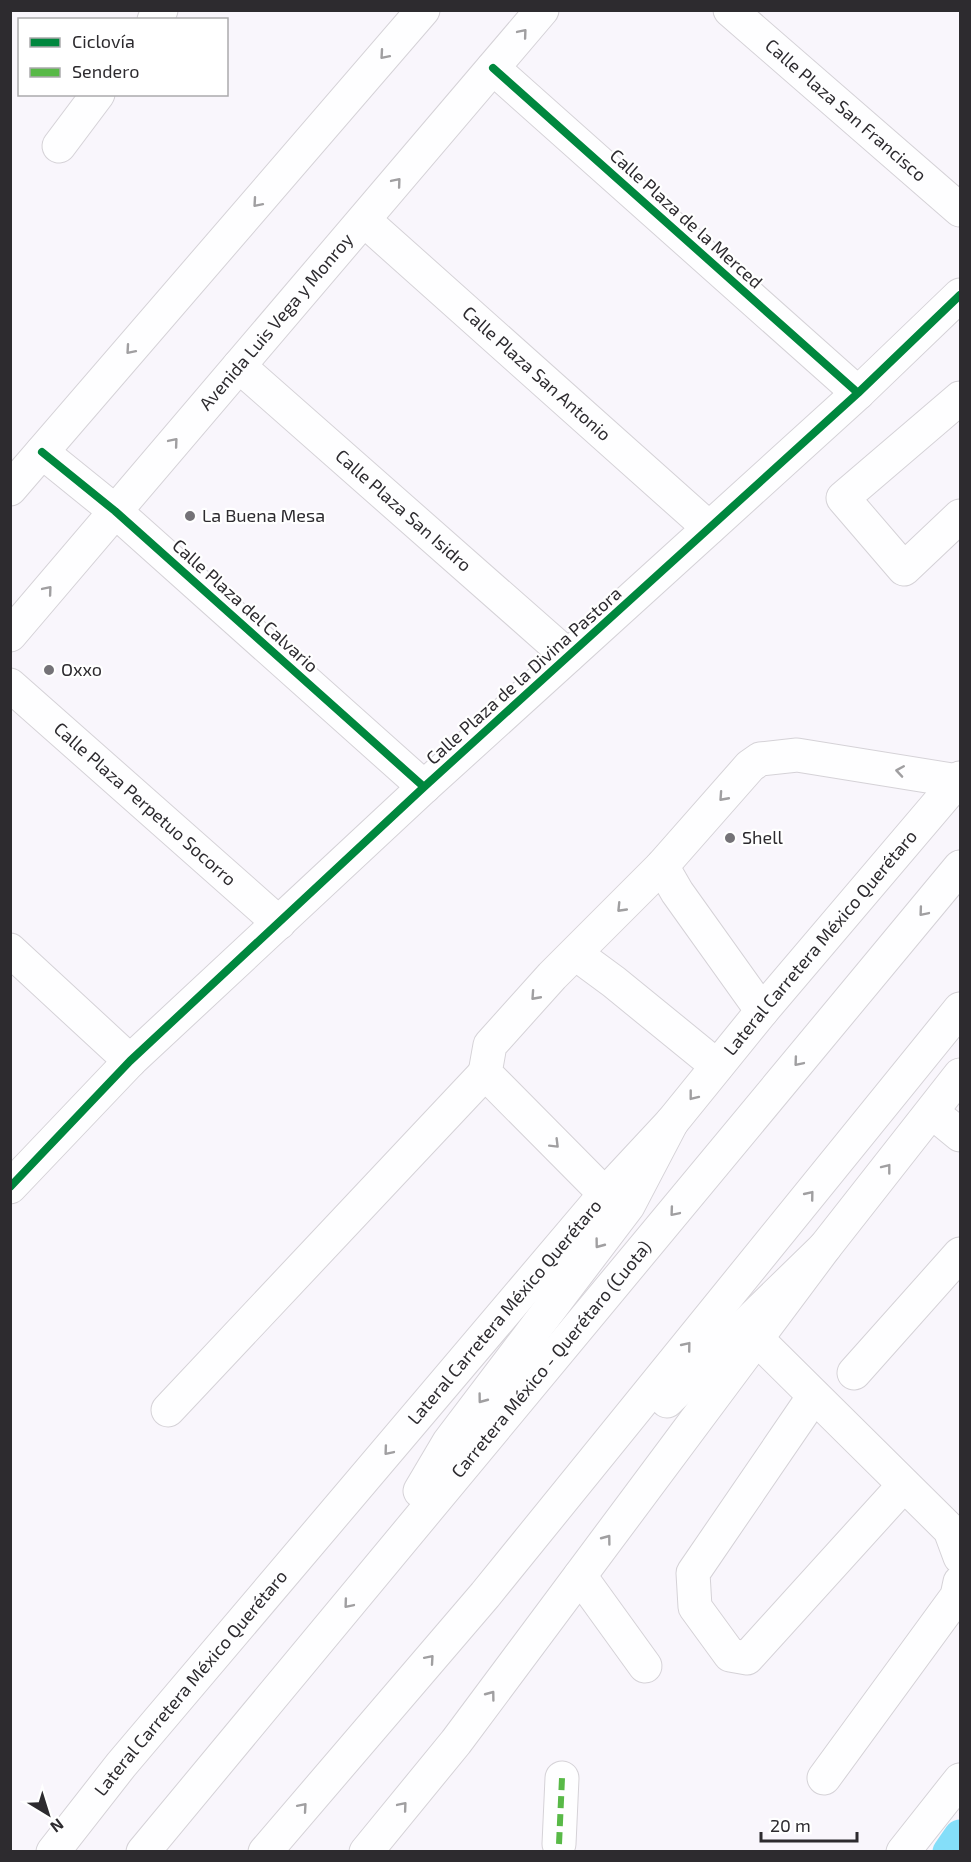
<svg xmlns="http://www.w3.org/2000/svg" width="971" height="1862" viewBox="0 0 971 1862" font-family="'Exo 2',sans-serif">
  <rect width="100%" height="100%" fill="#f9f6fc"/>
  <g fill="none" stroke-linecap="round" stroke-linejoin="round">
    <path stroke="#84def9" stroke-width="33" d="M949 1852 960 1836"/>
    <g stroke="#d5d2d7" stroke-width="35">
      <g id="minor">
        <path id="s1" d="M730 10 960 210"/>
        <path d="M154 20 161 10"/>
        <path d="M493 68 858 393"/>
        <path d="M59 146 98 94"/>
        <path id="s2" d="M364 220 709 528"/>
        <path id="s3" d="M239 366 568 656"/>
        <path d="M960 398 843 498 904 569 960 516"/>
        <path d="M42 452 115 511 424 787"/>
        <path id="s4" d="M10 685 279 923"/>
        <path d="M662 866 677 892 762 1011"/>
        <path d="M10 950 130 1061"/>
        <path d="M576 954 614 982 717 1066"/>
        <path d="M932 1112 960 1135"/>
        <path d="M10 1187 130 1061 424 787 858 393 960 295"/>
        <path d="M605 1194 485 1073 490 1045 552 976 662 866 750 766 760 759 797 755 958 781"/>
        <path d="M757 1339 950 1530 960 1557"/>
        <path d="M854 1373 960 1254"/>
        <path d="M814 1396 693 1573 695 1607 730 1655 747 1658 904 1485"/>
        <path d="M168 1410 485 1073"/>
        <path d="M580 1576 645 1666"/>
        <path d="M824 1778 957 1596 960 1582"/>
        <path d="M559 1844 562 1778"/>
        <path d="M903 1852 960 1780"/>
      </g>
    </g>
    <g stroke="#d5d2d7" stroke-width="35">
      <g id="major">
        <path d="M10 489 423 10"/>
        <path id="s5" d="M10 635 542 10"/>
        <path id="s6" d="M53 1852 121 1765 605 1194 672 1122 762 1011 960 778"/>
        <path d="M366 1852 456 1742 825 1247 960 1075"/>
      </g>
    </g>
    <g stroke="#d5d2d7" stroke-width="35">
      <g id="highway">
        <path d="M667 1401 825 1247"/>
        <path d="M420 1491 449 1442 628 1206 672 1122"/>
        <path id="s7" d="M143 1852 960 867"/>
        <path d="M265 1852 485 1595 960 1009"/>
      </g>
    </g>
    <use href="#minor" stroke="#fefeff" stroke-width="33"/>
    <use href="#major" stroke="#fefeff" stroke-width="33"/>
    <use href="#highway" stroke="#fefeff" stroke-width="33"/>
    <path stroke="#58b947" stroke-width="6" stroke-dasharray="12 6" stroke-linecap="butt" d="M559 1844 562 1778"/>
    <g stroke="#fff" stroke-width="11">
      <path id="cycleway" d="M493 68 858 393
        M42 452 115 511 424 787
        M10 1187 130 1061 424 787 858 393 960 295"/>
    </g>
    <use href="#cycleway" stroke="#00873e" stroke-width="8"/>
  </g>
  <defs><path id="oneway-chevron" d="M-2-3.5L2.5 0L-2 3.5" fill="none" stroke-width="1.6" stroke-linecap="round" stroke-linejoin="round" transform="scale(1.5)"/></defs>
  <g stroke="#a09fa1">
    <use href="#oneway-chevron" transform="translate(523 33) rotate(-50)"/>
    <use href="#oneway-chevron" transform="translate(384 55) rotate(131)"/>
    <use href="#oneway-chevron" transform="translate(397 182) rotate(-50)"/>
    <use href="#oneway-chevron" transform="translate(257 203) rotate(131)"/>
    <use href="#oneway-chevron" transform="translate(130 350) rotate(131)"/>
    <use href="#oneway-chevron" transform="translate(174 442) rotate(-50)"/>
    <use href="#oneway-chevron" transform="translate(48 590) rotate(-50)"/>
    <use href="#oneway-chevron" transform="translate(900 771) rotate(-171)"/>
    <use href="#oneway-chevron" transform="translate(723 797) rotate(132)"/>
    <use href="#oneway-chevron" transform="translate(621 908) rotate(134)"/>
    <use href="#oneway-chevron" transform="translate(923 912) rotate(130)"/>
    <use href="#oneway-chevron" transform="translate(535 996) rotate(132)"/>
    <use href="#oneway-chevron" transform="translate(798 1062) rotate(130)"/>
    <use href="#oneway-chevron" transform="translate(693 1096) rotate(128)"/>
    <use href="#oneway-chevron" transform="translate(555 1144) rotate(45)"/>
    <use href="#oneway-chevron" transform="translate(887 1168) rotate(-52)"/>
    <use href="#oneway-chevron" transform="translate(810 1195) rotate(-51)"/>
    <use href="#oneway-chevron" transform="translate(674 1212) rotate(130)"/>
    <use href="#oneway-chevron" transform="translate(599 1244) rotate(127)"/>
    <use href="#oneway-chevron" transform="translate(687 1346) rotate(-51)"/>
    <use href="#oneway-chevron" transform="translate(482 1399) rotate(127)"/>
    <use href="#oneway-chevron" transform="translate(388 1451) rotate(130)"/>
    <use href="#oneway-chevron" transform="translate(607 1539) rotate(-53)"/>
    <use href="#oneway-chevron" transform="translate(348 1604) rotate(130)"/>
    <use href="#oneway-chevron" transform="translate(430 1659) rotate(-49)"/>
    <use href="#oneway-chevron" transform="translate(491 1695) rotate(-53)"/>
    <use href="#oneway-chevron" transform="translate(403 1806) rotate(-50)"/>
    <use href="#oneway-chevron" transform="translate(303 1807) rotate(-49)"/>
  </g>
  <g fill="#747277" stroke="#fff" stroke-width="2">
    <circle cx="190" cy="516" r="6"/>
    <circle cx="49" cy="670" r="6"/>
    <circle cx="730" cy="838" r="6"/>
  </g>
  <g text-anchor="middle" stroke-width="4.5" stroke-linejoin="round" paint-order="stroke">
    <g font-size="18" fill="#2d2b2f" stroke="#fff">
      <text dy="6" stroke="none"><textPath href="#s1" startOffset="153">Calle Plaza San Francisco</textPath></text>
      <text transform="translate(686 219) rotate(42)" y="6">Calle Plaza de la Merced</text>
      <text dy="6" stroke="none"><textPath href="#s5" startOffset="411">Avenida Luis Vega y Monroy</textPath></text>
      <text dy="6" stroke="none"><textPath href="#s2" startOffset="231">Calle Plaza San Antonio</textPath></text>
      <text dy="6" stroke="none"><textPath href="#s3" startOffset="219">Calle Plaza San Isidro</textPath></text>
      <text transform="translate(245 606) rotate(42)" y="6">Calle Plaza del Calvario</text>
      <text transform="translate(524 676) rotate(-42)" y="6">Calle Plaza de la Divina Pastora</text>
      <text dy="6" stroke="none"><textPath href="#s4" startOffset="180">Calle Plaza Perpetuo Socorro</textPath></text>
      <text dy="6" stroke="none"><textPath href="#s6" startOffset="1190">Lateral Carretera México Querétaro</textPath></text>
      <text dy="6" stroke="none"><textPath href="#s6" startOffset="704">Lateral Carretera México Querétaro</textPath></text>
      <text dy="6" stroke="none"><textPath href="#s7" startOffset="640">Carretera México - Querétaro (Cuota)</textPath></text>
      <text dy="6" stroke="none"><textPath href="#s6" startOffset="218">Lateral Carretera México Querétaro</textPath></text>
    </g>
    <g font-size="18" fill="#2d2b2f" stroke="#fff" text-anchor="start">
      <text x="202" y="522">La Buena Mesa</text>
      <text x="61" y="676">Oxxo</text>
      <text x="742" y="844">Shell</text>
    </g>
  </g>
  <rect width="971" height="1862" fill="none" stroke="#2d2b2f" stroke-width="24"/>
  <rect x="18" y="18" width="210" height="78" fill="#ffffff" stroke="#abaaac" stroke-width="1.5"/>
  <rect x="30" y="38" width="30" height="9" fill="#00873e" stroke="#abaaac" stroke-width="1.5"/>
  <text x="72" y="48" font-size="18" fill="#2d2b2f">Ciclovía</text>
  <rect x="30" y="68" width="30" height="9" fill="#58b947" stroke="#abaaac" stroke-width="1.5"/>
  <text x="72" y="78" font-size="18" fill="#2d2b2f">Sendero</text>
  <g transform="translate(48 1814) rotate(142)" stroke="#ffffff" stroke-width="4.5" paint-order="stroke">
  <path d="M0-4.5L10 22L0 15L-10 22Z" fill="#2d2b2f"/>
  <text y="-9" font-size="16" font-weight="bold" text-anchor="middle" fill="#2d2b2f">N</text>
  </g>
  <path d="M761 1832v9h96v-9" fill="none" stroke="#2d2b2f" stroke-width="3"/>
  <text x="770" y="1832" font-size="18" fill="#2d2b2f" stroke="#ffffff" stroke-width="4.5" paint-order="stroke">20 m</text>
</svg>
